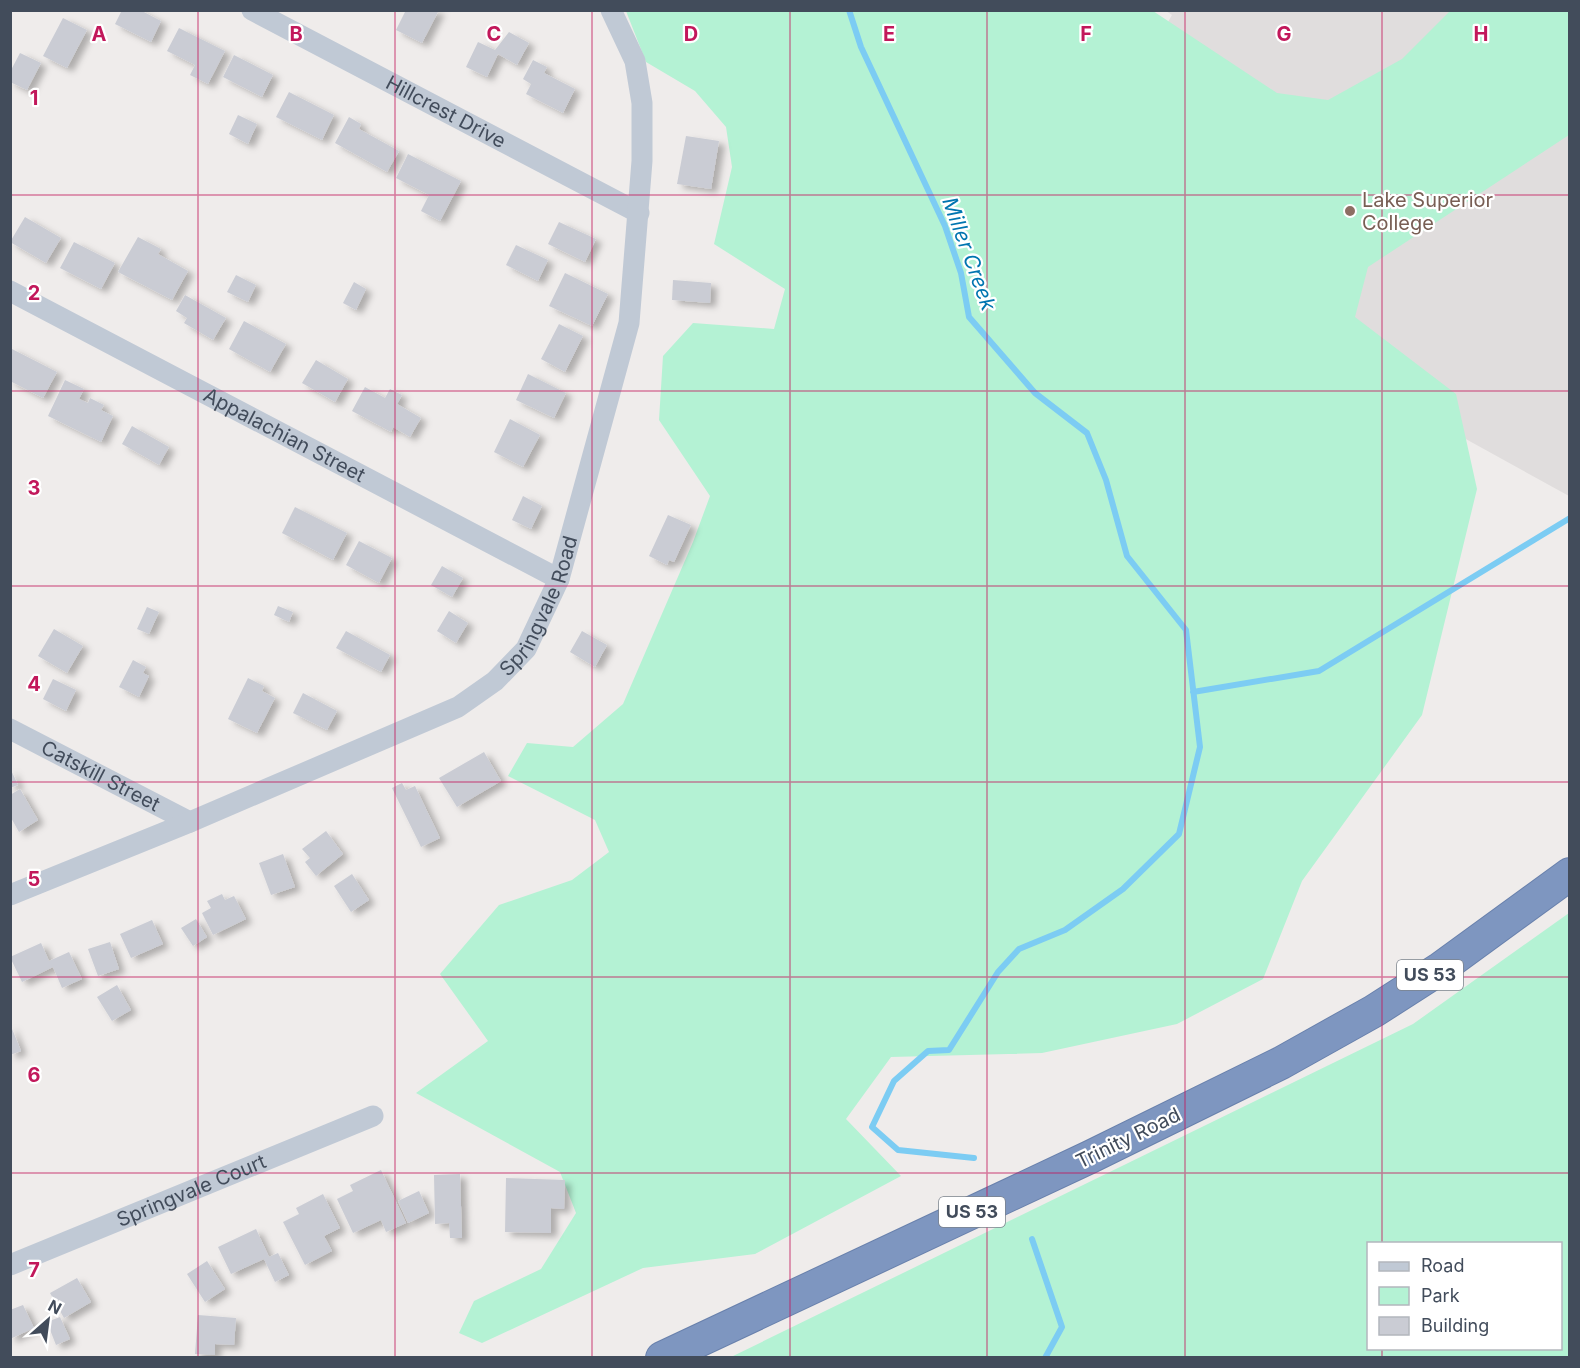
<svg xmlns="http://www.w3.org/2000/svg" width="1580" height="1368" viewBox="0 0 1580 1368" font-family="Inter,sans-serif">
  <defs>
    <filter id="shadow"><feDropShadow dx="6" dy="4" stdDeviation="3" flood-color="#0004"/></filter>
  </defs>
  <rect width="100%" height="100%" fill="#efeceb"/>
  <path fill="#e0dddd" d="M1166 11H1569V496L1165 273 1095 150 1172 15Z"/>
  <path fill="#b4f2d4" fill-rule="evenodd" d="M626 11H1153L1277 93 1328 100 1402 59 1450 11H1569V135L1368 267 1355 317 1456 394 1477 489 1422 715 1302 881 1263 979 1177 1024 1042 1053 891 1057 846 1119 901 1176 755 1254 643 1268 482 1343 459 1333 474 1301 541 1269 576 1213 560 1172 416 1093 488 1041 440 974 499 905 572 880 609 852 595 820 508 776 527 743 573 747 623 704 693 542 710 496 659 420 663 356 693 323 774 329 785 289 714 244 732 167 726 127 695 91 646 62Z
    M1569 913V1357H731L1413 1024ZM1368 1244H1560V1348H1368Z"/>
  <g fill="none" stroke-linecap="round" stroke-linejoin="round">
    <path stroke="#7cccf3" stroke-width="6" d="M849 10 861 47 945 226 961 273 969 317 1035 393 1087 433 1106 480 1127 556 1186 630 1200 747 1179 834 1123 889 1065 930 1019 949 998 972 949 1050 928 1051 894 1081 872 1127 898 1150 974 1158
      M1193 692 1319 671 1570 518
      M1032 1239 1062 1327 1045 1358"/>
  </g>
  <path fill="#caccd4" filter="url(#shadow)" d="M122 10H140L161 21 151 42 115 24Z
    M406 10H439L422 43 396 30Z
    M63 18 87 30 67 68 43 56Z
    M179 28 225 51 208 84 190 75 195 65 167 51Z
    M509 32 529 43 517 65 498 54 487 77 466 67 478 42 495 50Z
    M20 53 41 63 27 90 10 82V72Z
    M234 55 273 75 262 97 223 77Z
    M533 60 547 67 544 73 575 89 563 113 526 94 531 84 523 79Z
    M289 92 334 115 322 140 276 117Z
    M238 115 257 124 248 144 229 134Z
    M349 117 361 124 359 129 399 151 387 172 335 143Z
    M686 136 719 141 711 189 677 184Z
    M408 154 461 181 440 221 421 211 429 195 396 178Z
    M25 217 61 238 46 263 10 242Z
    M559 222 596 239 585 262 548 244Z
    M138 237 161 249 158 254 188 271 172 300 118 272Z
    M74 242 115 263 101 289 60 268Z
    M516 245 548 260 538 281 506 265Z
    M565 273 608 294 592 326 549 306Z
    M236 275 256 285 248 302 227 292Z
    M673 280 711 283 710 303 672 300Z
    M354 282 366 289 356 310 343 303Z
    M185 295 226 318 213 340 184 323 187 318 176 311Z
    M244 321 286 344 270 372 229 349Z
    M559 324 583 336 565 372 541 359Z
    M10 348 57 372 43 398 10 381Z
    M316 360 348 379 335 402 302 383Z
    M528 374 566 393 554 418 516 400Z
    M65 380 84 389 79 399 88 403 90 398 104 405 101 410 113 416 101 442 48 416Z
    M365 387 385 398 390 389 402 395 397 404 421 418 410 437 393 427 391 432 352 411Z
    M510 419 540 435 523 467 494 452Z
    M132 426 169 447 159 465 122 444Z
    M523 496 542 506 531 529 512 520Z
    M295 507 347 533 333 560 282 533Z
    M668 515 691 525 674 562 669 560 667 565 649 556Z
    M359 541 392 558 379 583 346 565Z
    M442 566 463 578 452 597 431 585Z
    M278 606 293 612 289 622 274 615Z
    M147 607 159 612 149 634 137 629Z
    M449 611 468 623 456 643 437 631Z
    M54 629 83 646 67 673 38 656Z
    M346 631 390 655 381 672 336 648Z
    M582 631 607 645 595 667 570 652Z
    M133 660 146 667 143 673 149 676 139 697 119 687Z
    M248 678 264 686 262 691 275 698 257 733 228 719Z
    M53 679 76 690 66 711 43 699Z
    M303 693 337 711 327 730 293 713Z
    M484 752 501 781 457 807 439 778Z
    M10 768 18 785 10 788Z
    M402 783 406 790 415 786 440 838 421 847 392 788Z
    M20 789 38 820 19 832 10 816V795Z
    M326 831 343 854 316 876 305 862 310 858 302 849Z
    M283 854 295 887 271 895 259 863Z
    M352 874 369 900 351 912 334 886Z
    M222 894 225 900 234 896 246 919 213 935 202 913 211 908 207 901Z
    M196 919 207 937 193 946 181 928Z
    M152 920 163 944 131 958 120 934Z
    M110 942 119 969 98 976 88 949Z
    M41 943 49 961 69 952 82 979 62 988 53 967 22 982 10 957Z
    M117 985 131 1010 112 1021 97 997Z
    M10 1024 21 1051 10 1055Z
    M381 1170 406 1223 386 1232 381 1220 353 1233 337 1199 353 1191 350 1185Z
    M460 1174 462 1238H450L449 1223 435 1224 434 1175Z
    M506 1178 565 1180 564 1209 551 1208V1233L505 1232Z
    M419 1191 429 1213 408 1223 398 1201Z
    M323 1194 340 1228 324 1236 332 1251 305 1265 283 1222 299 1214 296 1208Z
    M256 1229 269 1257 278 1253 289 1275 275 1282 264 1259 231 1274 218 1247Z
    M207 1261 225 1289 205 1302 187 1274Z
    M77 1278 91 1302 64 1318 50 1293Z
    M23 1305 34 1328 10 1339V1310Z
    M198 1315 236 1318 234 1345 215 1344V1355L195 1354Z
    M60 1317 70 1339 56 1345 47 1322Z"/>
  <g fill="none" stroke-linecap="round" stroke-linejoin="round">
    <g stroke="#6981ac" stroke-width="34">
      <path id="highway" d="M662 1358 1090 1157 1281 1063 1374 1011 1441 968 1570 874"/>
    </g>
    <g stroke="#c0c9d5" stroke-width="21">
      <path id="s1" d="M252 10 639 213"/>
      <path id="s2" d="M10 291 559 579"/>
      <path id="s3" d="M10 729 190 822"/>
      <path id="s4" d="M10 895 190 822 458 707 495 681 526 649 559 579 629 323 642 161V103L635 61 611 10"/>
      <path id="s5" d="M10 1265 373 1116"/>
    </g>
    <use href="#highway" stroke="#7e96c0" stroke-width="32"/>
  </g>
  <path fill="none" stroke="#c2185b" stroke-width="1.5" stroke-opacity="0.55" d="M198 10V1358M395 10V1358M592 10V1358M790 10V1358M987 10V1358M1185 10V1358M1382 10V1244M10 195H1570M10 391H1570M10 586H1570M10 782H1570M10 977H1570M10 1173H1570M1382 1348V1358"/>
  <circle fill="#8d6e63" stroke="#fff" stroke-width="2" cx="1350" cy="211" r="6"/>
  <g text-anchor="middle" stroke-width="4.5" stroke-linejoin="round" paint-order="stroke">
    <g fill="#fff" stroke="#7b828c" stroke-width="1.5">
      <rect x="1397" y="960" width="66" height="30" rx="4.5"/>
      <rect x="939" y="1197" width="66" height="30" rx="4.5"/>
    </g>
    <g font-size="18" font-weight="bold" fill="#424c5b">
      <text x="1430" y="981">US 53</text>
      <text x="972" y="1218">US 53</text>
    </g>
    <g font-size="20" fill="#424c5b" stroke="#fff">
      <text dy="7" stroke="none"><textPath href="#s1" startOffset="219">Hillcrest Drive</textPath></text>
      <text dy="7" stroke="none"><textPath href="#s2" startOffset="310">Appalachian Street</textPath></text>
      <text dy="7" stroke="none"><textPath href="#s4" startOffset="620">Springvale Road</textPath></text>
      <text dy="7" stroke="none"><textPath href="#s3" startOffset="102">Catskill Street</textPath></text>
      <text transform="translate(1128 1138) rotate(-26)" y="7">Trinity Road</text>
      <text dy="7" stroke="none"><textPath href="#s5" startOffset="196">Springvale Court</textPath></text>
    </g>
    <g font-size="20" fill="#785e54" stroke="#fff" text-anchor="start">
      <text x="1362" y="207">Lake Superior<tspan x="1362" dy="23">College</tspan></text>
    </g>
    <g font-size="21" font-style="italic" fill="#0075b0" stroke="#fff">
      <text transform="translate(969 254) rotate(70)" y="7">Miller Creek</text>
    </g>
  </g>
  <g font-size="20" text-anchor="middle" font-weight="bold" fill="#c2185b" stroke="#fff" stroke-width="4.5" stroke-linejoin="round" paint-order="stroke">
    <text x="99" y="41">A</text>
    <text x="296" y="41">B</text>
    <text x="494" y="41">C</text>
    <text x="691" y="41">D</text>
    <text x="889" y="41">E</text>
    <text x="1086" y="41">F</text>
    <text x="1284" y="41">G</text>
    <text x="1481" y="41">H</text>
    <text x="34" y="105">1</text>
    <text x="34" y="300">2</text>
    <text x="34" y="495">3</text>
    <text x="34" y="691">4</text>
    <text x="34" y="886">5</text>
    <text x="34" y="1082">6</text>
    <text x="34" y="1277">7</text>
  </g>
  <rect width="1580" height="1368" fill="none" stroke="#424c5b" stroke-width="24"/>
  <rect x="1367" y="1242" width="195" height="108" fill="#ffffff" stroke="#b3b7bd" stroke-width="1.5"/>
  <rect x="1379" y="1262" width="30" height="9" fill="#c0c9d5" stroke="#b3b7bd" stroke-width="1.5"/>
  <text x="1421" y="1272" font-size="18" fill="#424c5b">Road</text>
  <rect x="1379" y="1287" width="30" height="18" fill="#b4f2d4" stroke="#b3b7bd" stroke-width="1.5"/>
  <text x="1421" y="1302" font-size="18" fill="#424c5b">Park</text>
  <rect x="1379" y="1317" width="30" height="18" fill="#caccd4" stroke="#b3b7bd" stroke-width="1.5"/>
  <text x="1421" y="1332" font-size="18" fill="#424c5b">Building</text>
  <g transform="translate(48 1320) rotate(28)" stroke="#ffffff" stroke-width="4.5" paint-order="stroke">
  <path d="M0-4.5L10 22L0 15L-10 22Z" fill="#424c5b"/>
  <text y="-9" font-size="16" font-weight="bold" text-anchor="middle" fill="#424c5b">N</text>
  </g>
</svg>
